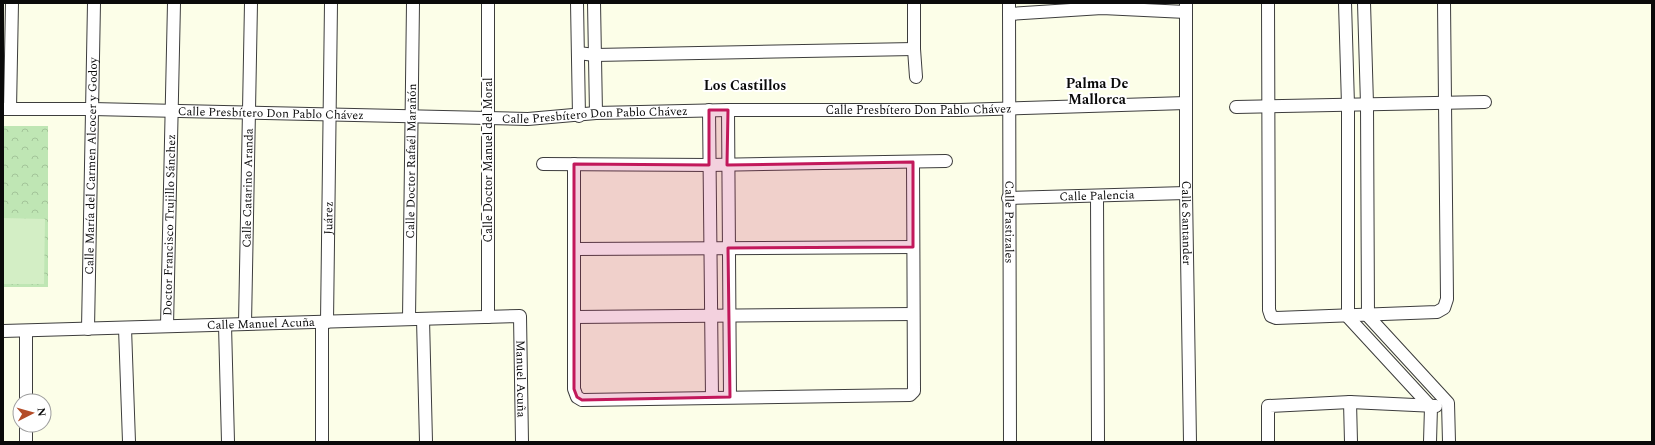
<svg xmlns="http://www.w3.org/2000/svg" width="1655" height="445" viewBox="0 0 1655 445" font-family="Spectral,serif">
  <defs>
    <pattern id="park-crowns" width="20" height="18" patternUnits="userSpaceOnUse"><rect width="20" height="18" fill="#bfe6b4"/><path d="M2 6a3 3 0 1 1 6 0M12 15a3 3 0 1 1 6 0" fill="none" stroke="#a3c499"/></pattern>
  </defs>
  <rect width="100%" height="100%" fill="#fcfee8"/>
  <path fill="url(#park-crowns)" d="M3 126H48V287H3Z"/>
  <path fill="#d3eec5" d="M3 218 45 219 44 284H3Z"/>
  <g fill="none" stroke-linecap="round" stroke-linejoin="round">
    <g stroke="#3d3d3d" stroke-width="14">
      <g id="minor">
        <path d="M488 3V317"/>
        <path d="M577 3 579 116"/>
        <path d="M594 3 596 113"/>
        <path d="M914 3V49L916 77"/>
        <path id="s1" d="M1009 3 1010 442"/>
        <path id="s2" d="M1186 3V193L1190 442"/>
        <path d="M1268 3 1269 310 1271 316 1276 318 1437 312 1444 308 1447 299 1444 3"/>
        <path d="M1345 3 1348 105V317L1431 407 1430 442"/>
        <path d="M1364 3 1367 104 1368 316 1448 403 1449 442"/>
        <path d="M1009 14 1102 8 1186 12"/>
        <path d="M578 53 595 55 914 49"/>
        <path d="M1236 107 1485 102"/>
        <path id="s3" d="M3 109H92L528 119 596 113 728 110H959L1186 103"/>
        <path d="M10 109 12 3"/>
        <path d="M709 110 712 397"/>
        <path d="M728 110 730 397"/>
        <path d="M543 164 709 165 946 161"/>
        <path d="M574 164V389L577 397 582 400 910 395 914 391 913 162"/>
        <path d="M1097 196 1098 442"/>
        <path id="s4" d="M1008 198 1186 193"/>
        <path d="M575 249 913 247"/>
        <path d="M575 317 913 314"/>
        <path id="s5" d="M409 319 413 3"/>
        <path d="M423 319 426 442"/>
        <path d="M322 322V442"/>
        <path id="s6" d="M327 322 331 3"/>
        <path id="s7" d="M245 324 251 3"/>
        <path d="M225 325 228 442"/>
        <path id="s8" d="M167 326 174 3"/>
        <path d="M125 328 129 442"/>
        <path id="s9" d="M88 329 94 3"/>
        <path id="s10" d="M3 331 520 316 522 442"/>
        <path d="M26 331V401"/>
        <path d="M1350 402 1351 442"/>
        <path d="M26 425V442"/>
        <path d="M1268 442V406L1350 402 1436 406"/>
      </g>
    </g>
    <use href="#minor" stroke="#fff" stroke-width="12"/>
  </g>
  <path fill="#c2185b" fill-opacity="0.2" stroke="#c2185b" stroke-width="3" stroke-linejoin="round" d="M709 110H728L727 165 913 162V247L728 248 730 397 582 400 577 397 574 389V164L709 165Z"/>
  <g text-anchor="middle" stroke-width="4" stroke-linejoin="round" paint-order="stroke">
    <g font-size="12" fill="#0a0a0a" stroke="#fff">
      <text dy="4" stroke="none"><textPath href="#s3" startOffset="916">Calle Presbítero Don Pablo Chávez</textPath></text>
      <text dy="4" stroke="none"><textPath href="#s3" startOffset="268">Calle Presbítero Don Pablo Chávez</textPath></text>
      <text dy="4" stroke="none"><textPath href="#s3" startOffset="592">Calle Presbítero Don Pablo Chávez</textPath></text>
      <text transform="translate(488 160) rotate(-90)" y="4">Calle Doctor Manuel del Moral</text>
      <text dy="4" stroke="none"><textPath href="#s5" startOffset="158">Calle Doctor Rafaél Marañón</textPath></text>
      <text dy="4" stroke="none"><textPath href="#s9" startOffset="163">Calle María del Carmen Alcocer y Godoy</textPath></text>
      <text dy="4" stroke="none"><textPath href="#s7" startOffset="136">Calle Catarino Aranda</textPath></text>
      <text dy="4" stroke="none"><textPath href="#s4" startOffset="89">Calle Palencia</textPath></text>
      <text dy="4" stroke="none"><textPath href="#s6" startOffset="104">Juárez</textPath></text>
      <text dy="4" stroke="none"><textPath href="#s1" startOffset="219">Calle Pastizales</textPath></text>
      <text dy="4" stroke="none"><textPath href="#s2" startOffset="220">Calle Santander</textPath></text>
      <text dy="4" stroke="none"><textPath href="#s8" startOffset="101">Doctor Francisco Trujillo Sánchez</textPath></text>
      <text dy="4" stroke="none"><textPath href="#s10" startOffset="258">Calle Manuel Acuña</textPath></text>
      <text dy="4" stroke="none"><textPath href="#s10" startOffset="580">Manuel Acuña</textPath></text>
    </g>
    <g font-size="14" font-weight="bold" fill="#0a0a0a" stroke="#fff">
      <text x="1097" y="88">Palma De<tspan x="1097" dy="16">Mallorca</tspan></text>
      <text x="745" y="90">Los Castillos</text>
    </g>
  </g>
  <rect width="1655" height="445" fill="none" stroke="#0a0a0a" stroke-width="8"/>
  <g transform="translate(32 413) rotate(84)"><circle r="19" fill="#ffffff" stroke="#9d9d9d"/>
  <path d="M0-3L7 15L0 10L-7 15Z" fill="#b44c28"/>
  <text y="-6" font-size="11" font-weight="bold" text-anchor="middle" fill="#0a0a0a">N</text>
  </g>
</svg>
